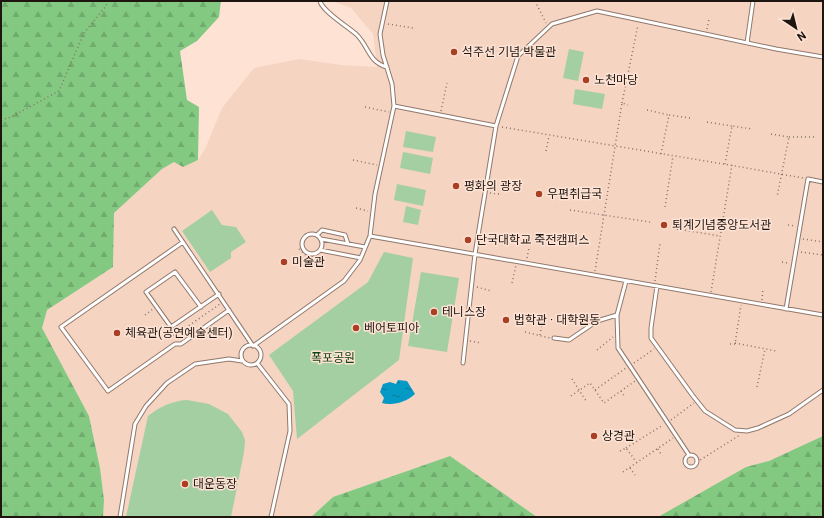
<svg xmlns="http://www.w3.org/2000/svg" width="824" height="518" viewBox="0 0 824 518" font-family="Roboto,'Noto Sans KR',sans-serif">
  <defs>
    <pattern id="forest-firs" width="22" height="20" patternUnits="userSpaceOnUse"><rect width="22" height="20" fill="#83c982"/><path d="M5 1l3.5 6h-7zM16 11l3.5 6h-7z" fill="#71ac6f"/></pattern>
    <pattern id="water-ripples" width="26" height="14" patternUnits="userSpaceOnUse"><rect width="26" height="14" fill="#059ac5"/><path d="M2 4q2-2 4 0t4 0M15 11q2-2 4 0t4 0" fill="none" stroke="#067c9f"/></pattern>
  </defs>
  <rect width="100%" height="100%" fill="#fee3d5"/>
  <path fill="#f6d4c2" d="M332 1H823V487L722 517H537L450 456 333 497 311 517H103L104 500 100 468 89 416 42 329 46 310 113 267 114 213 162 169 174 162 183 167 198 160 205 149 222 108 254 68 299 59 342 65 377 67 373 34 351 8Z"/>
  <path fill="#a4cfa2" d="M569 49 584 52 578 81 563 78Z
    M575 89 605 94 602 109 573 104Z
    M406 131 436 137 433 152 403 147Z
    M403 152 433 158 430 174 400 168Z
    M397 184 426 190 423 206 394 200Z
    M406 206 421 210 418 225 403 222Z
    M212 210 222 225 236 227 246 242 231 252V258L210 272 182 231Z
    M384 252 413 258 399 360 297 439 293 391 269 355 368 282Z
    M421 272 459 278 447 352 408 346Z
    M187 400 209 404 228 414 242 432 245 440 244 452 231 517H126L148 416C160 407 171 401 187 400Z"/>
  <path fill="url(#forest-firs)" d="M1 1H221L219 17 197 41 180 51 187 100 199 107 198 160 183 167 174 162 162 169 114 213 113 267 47 310 42 328 89 416 100 468 104 500 103 517H1Z
    M823 436V517H658L746 467 769 461Z
    M450 456 537 517H311L333 497Z"/>
  <path fill="url(#water-ripples)" d="M398 380 407 381 415 394C406 402 394 406 382 403L384 398 380 392 383 384 390 382 396 384Z"/>
  <g fill="none" stroke-linecap="round" stroke-linejoin="round">
    <g stroke="#90786b" stroke-width="5">
      <path id="service" d="M320 1C322 11 348 27 356 34 369 46 368 62 387 67
        M747 43 753 1
        M394 106 496 126
        M174 229 253 346 344 281 360 260 370 236 375 194 394 106 392 84 383 55 380 34 387 1
        M302 244a10 10 0 1 1 20 0a10 10 0 1 1-20 0Z
        M317 235 322 230 345 235 348 244
        M370 236 823 315
        M321 239 365 247
        M183 242 61 327 108 391 175 344H181L229 310
        M320 250 361 258
        M626 281 617 315 618 348 689 455
        M657 286 651 328V338L693 396 705 411 735 430 747 431 758 428 789 414 823 390
        M201 307 175 272 146 292 171 327C187 316 203 305 219 294
        M786 309 808 179 823 182
        M554 338 569 340 597 321 617 315
        M241 355a10 10 0 1 1 20 0a10 10 0 1 1-20 0Z
        M257 363 289 404 290 431 271 517
        M463 363 475 254 496 126 518 56 552 24 597 11 776 49 823 57
        M685 461a6 6 0 1 1 12 0a6 6 0 1 1-12 0Z
        M120 517 135 424 146 406 167 383 195 364 229 359 242 361"/>
    </g>
    <path stroke="#85746b" stroke-width="1.5" stroke-dasharray="1 3" stroke-linecap="butt" d="M535 1 546 23
      M388 24 413 28
      M707 29 709 19
      M622 103 638 25
      M365 107 389 112
      M647 110 669 115
      M441 111 447 83
      M1 120 11 117 59 91 84 33 106 6 107 1
      M707 122 732 126
      M502 127 741 167 803 178
      M771 134 789 137 777 197
      M789 137H814
      M546 151 549 136
      M661 154 669 115 690 118
      M353 160 377 165
      M725 164 732 126 752 129
      M490 193 500 194
      M665 207 673 156
      M356 208 368 211
      M570 210 650 222
      M788 225 796 226
      M677 229 720 236
      M803 239 823 242
      M299 249 308 257 318 255
      M801 252 823 255
      M527 258 529 248
      M782 262 788 263
      M595 271 622 103 628 105
      M655 281 660 243
      M512 283 516 265
      M477 287 491 291
      M711 292 732 165
      M762 300 763 288
      M145 315 153 309
      M171 331 174 336 220 304
      M525 332 550 338
      M540 335 543 318
      M470 341 481 343
      M735 343 776 351
      M730 344H735L741 305
      M597 350 613 337
      M634 363 654 349
      M572 379 586 401
      M757 387 765 349
      M595 390 626 368
      M621 391 625 397
      M571 396 590 383 604 403 635 381
      M671 420 694 403
      M626 448 663 425
      M658 449 662 456
      M620 451 626 448 637 463
      M697 462 740 435
      M630 468 635 475
      M623 472 673 438"/>
    <use href="#service" stroke="#fff" stroke-width="3"/>
  </g>
  <g fill="#a94024" stroke="#fee3d5" stroke-width="1.5">
    <circle cx="454" cy="52" r="4"/>
    <circle cx="586" cy="80" r="4"/>
    <circle cx="456" cy="186" r="4"/>
    <circle cx="539" cy="194" r="4"/>
    <circle cx="664" cy="225" r="4"/>
    <circle cx="468" cy="240" r="4"/>
    <circle cx="284" cy="262" r="4"/>
    <circle cx="434" cy="312" r="4"/>
    <circle cx="506" cy="320" r="4"/>
    <circle cx="356" cy="328" r="4"/>
    <circle cx="117" cy="333" r="4"/>
    <circle cx="594" cy="436" r="4"/>
    <circle cx="185" cy="484" r="4"/>
  </g>
  <g text-anchor="middle" stroke-width="3" stroke-linejoin="round" paint-order="stroke">
    <g font-size="12" fill="#1e1510" stroke="#fee3d5" text-anchor="start">
      <text x="462" y="56">석주선 기념 박물관</text>
      <text x="594" y="84">노천마당</text>
      <text x="464" y="190">평화의 광장</text>
      <text x="547" y="198">우편취급국</text>
      <text x="672" y="229">퇴계기념중앙도서관</text>
      <text x="476" y="244">단국대학교 죽전캠퍼스</text>
      <text x="292" y="266">미술관</text>
      <text x="442" y="316">테니스장</text>
      <text x="514" y="324">법학관 · 대학원동</text>
      <text x="364" y="332">베어토피아</text>
      <text x="125" y="337">체육관(공연예술센터)</text>
      <text x="602" y="440">상경관</text>
      <text x="193" y="488">대운동장</text>
    </g>
    <g font-size="12" fill="#144416" stroke="#fee3d5">
      <text x="333" y="362">폭포공원</text>
    </g>
  </g>
  <rect width="824" height="518" fill="none" stroke="#1e1510" stroke-width="4"/>
  <g transform="translate(796 28) rotate(145)" stroke="#fee3d5" stroke-width="3" paint-order="stroke">
  <path d="M0-3L7 15L0 10L-7 15Z" fill="#1e1510"/>
  <text y="-6" font-size="11" font-weight="bold" text-anchor="middle" fill="#1e1510">N</text>
  </g>
</svg>
